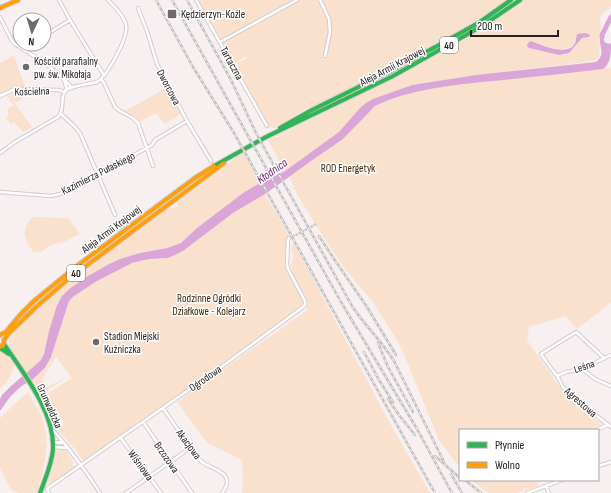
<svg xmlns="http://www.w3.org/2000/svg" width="611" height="493" viewBox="0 0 611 493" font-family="'Sofia Sans Condensed',sans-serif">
  <rect width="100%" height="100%" fill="#f8f0f0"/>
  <path fill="#f9e1ce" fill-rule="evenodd" d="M199 0H507L473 23 415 55 374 77 301 112 275 128H272L269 126 236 66 237 63 247 58 246 56 236 62 233 61Z
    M523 0H611V7L601 15 600 19 601 27 599 37 600 47 599 57 596 60 578 63 476 75 412 85 366 103 339 132 285 171 267 139 273 138 387 81 481 29 494 20ZM577 34 589 37 582 38 569 53 559 55 529 48 531 42C543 46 561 53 573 46Z
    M14 55 25 87H15L0 94V63Z
    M606 68H611V303L577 329 565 316 529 327 527 340 563 392 571 400 602 424 586 430H460V468L439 440 401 347 373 302 344 268 324 238 298 196 289 177 323 151 371 109 381 103 406 94 427 89 462 84Z
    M166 88 181 114 165 124 163 121H162L156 113 140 122 135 116 125 111Z
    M15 92H18L22 100 14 103 11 98 32 127 23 132C21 128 17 126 14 122L11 124 6 118 9 115C6 110 9 106 14 106L7 96Z
    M243 152 260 183 243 193 197 228 185 240 178 244 167 248 140 253 120 259 103 267 81 280 69 289 62 296 57 305 49 331 44 354 42 358 40 361 26 373 9 347V335L63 286 169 207 174 208 177 206 179 199Z
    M265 194 291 239 289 242 288 272 306 304 303 310 84 462 76 450 56 429 64 424 47 394 72 378 56 357 42 380 47 387 63 379V380L44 392H40L32 380 46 368 51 357 69 301 74 296 97 281 132 263 149 259 168 258 175 255 183 251 233 213Z
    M32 217 68 218 80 234C75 236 70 239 66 241 62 243 57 243 53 244 46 247 42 255 33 252 24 237 20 233 32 217Z
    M294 243 387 418 430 493H242L243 483 242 460 207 443 177 402 306 311 308 304 307 299C302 290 292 276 291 267 291 263 294 258 293 254 292 248 289 249 294 243Z
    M0 352 6 354 15 365C12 375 7 382 0 389Z
    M28 392 43 419 47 442 37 439 47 443C45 460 43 477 36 493H20L11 490 0 468V418L7 411Z
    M61 449 67 451 72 460 74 463 72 465 76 467 50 485 47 484 52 470 55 451Z
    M471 480H536L539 486 517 493H488Z"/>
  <path fill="#daa6d7" d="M601 31 605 32 603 36 604 41 606 43 610 44 611 42C611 52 611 64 603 69 563 74 522 78 482 82 447 86 407 90 375 106L343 139 311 161 289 177 265 194 233 213 183 251 175 255 168 258 149 259 132 263 97 281 74 296 69 301 51 357 45 368 32 380 23 385 17 390 10 397 0 411V399L2 395 11 386 32 368 40 361 42 358 44 354 49 331 57 305 62 296 69 289 88 276 109 264 120 259 140 253 167 248 181 243 197 228 243 193 260 183 285 171 339 132 360 108 366 103 373 99 412 85 476 75 596 62C606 54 599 47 600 38 600 36 601 32 601 31Z
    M586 33 590 35 589 37 582 38 569 53 559 55 529 48 527 46 528 43 531 41C540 45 565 55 573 46 576 43 576 38 577 34Z"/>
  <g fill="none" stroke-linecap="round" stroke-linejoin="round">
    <path stroke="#daa6d7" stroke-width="5" d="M602 37V35L611 17"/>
    <path stroke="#cec7c7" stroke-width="2.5" stroke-dasharray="2.5 1" stroke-linecap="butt" d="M289 238 300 233 316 224"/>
    <g stroke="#d3cccc" stroke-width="4.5">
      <path id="street" d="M59 0 70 20 100 69 104 75
        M196 0 267 126
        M320 0 329 19 330 32 325 56
        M138 8 147 31 157 64 187 121 211 161
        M0 17 12 41 15 44C34 56 58 70 72 88
        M44 36 70 20
        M220 42 297 0
        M25 50 33 44
        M101 79 104 83 115 107 120 111 133 118 138 123 153 166
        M64 80 67 89
        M0 96 13 90 19 89 58 90 65 92
        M61 114 75 127 80 133 115 215
        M0 153 15 142 58 117C66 109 59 96 66 90 71 86 90 84 97 82 107 76 129 37 126 25 125 17 114 6 108 0
        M0 192 51 196 60 194 147 148 152 145 155 140 187 121
        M604 358 576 332 541 354 550 367 557 376 563 387 570 395 611 427
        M582 369 595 379 611 386
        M557 376 566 372 582 369 611 355
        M163 408C170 418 177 428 184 439 189 446 195 455 201 461 207 467 222 470 225 476 229 481 226 488 222 493
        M143 422 192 493
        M596 430 608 425
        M52 431H54C71 451 86 471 100 493
        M120 437 161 493
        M53 442 64 443
        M53 447 68 448
        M598 466 611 462
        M546 486 549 493
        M49 493 47 489 48 488 220 368 303 307 305 305V301L288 269 287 264 288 240 289 238
        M126 493 190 448
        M527 493 562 480"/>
    </g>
    <g stroke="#d3cccc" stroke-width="6">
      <path id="fast" d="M280 128 310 111 391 71 439 45 480 22 511 0
        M214 166 266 137 393 76 482 26 520 0
        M4 344C23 373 55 412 53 449 52 464 45 479 40 493
        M0 348 9 354"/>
    </g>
    <g stroke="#d3cccc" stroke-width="6">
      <path id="slow" d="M0 8 18 0
        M0 335 6 332 21 314 34 301 77 266 195 178 214 166
        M0 347 4 344V340L8 334 36 307 67 280 224 163"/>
    </g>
    <use href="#street" stroke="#fefdfd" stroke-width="2.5"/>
    <use href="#fast" stroke="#30b455" stroke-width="4"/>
    <use href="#slow" stroke="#ff9f0a" stroke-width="4"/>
    <g stroke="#c3c0c0" stroke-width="2.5">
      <path id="rail" d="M156 0 193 67 234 133 435 493
        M172 0 341 302 417 429 452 493
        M187 0 231 80 256 133 352 306C364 325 382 341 394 361L444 462
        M319 236 332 256 367 307 396 355
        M378 343 388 367 413 412
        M364 352 379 380 393 402
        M388 399 399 415 415 435
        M435 456 460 478
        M451 474 462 493
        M465 480 481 493"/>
    </g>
    <use href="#rail" stroke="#fff" stroke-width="1" stroke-dasharray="3" stroke-linecap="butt"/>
  </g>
  <g fill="#706969" stroke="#fff" stroke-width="1.5">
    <rect x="167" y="9" width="10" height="10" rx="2"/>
    <circle cx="26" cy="67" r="4"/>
    <circle cx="96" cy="342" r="4"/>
  </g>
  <g text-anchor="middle" stroke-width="3" stroke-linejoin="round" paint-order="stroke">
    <g fill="#fff" stroke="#686464" stroke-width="1">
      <rect x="440" y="37" width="18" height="16" rx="3"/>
      <rect x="67" y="265" width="18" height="16" rx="3"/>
    </g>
    <g font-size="10" font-weight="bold" fill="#272121">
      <text x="449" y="49">40</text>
      <text x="76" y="277">40</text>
    </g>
    <g font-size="11" fill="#272121" stroke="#fff" text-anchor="start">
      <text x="181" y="18">Kędzierzyn-Koźle</text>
      <text x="34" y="65">Kościół parafialny<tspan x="34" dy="13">pw. św. Mikołaja</tspan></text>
      <text x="104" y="340">Stadion Miejski<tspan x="104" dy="13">Kuźniczka</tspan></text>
    </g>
    <g font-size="11" fill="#272121" stroke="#fff">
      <text transform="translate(232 63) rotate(61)" y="4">Tartaczna</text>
      <text transform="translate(392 66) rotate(-28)" y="4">Aleja Armii Krajowej</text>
      <text transform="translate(169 87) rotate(62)" y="4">Dworcowa</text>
      <text transform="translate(32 91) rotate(-2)" y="4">Kościelna</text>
      <text transform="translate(98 173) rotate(-27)" y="4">Kazimierza Pułaskiego</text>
      <text transform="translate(111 229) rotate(-37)" y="4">Aleja Armii Krajowej</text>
      <text transform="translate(584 366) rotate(-19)" y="4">Leśna</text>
      <text transform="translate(205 378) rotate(-35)" y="4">Ogrodowa</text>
      <text transform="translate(581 402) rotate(41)" y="4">Agrestowa</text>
      <text transform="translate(50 406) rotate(66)" y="4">Grunwaldzka</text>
      <text transform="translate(189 444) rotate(53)" y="4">Akacjowa</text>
      <text transform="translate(167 457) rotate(55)" y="4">Brzozowa</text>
      <text transform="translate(141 465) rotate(54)" y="4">Wiśniowa</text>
    </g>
    <g font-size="11" fill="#442607" stroke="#fff">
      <text x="348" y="172">ROD Energetyk</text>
      <text x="209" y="302">Rodzinne Ogródki<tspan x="209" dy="13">Działkowe - Kolejarz</tspan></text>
    </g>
    <g font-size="12" font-style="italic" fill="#6f1c71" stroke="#fff">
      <text transform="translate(272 171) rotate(-35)" y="4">Kłodnica</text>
    </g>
  </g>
  <rect x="459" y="429" width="140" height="52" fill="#ffffff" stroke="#a9a6a6"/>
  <rect x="467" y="442" width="20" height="6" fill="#30b455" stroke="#a9a6a6"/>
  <text x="495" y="449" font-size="12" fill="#272121">Płynnie</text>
  <rect x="467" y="462" width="20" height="6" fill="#ff9f0a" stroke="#a9a6a6"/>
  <text x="495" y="469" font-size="12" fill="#272121">Wolno</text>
  <g transform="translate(32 32) rotate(184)"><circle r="19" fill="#ffffff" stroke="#a9a6a6"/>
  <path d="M0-3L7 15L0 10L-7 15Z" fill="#706969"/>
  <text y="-6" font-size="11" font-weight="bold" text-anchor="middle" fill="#272121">N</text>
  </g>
  <path d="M471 30v6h87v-6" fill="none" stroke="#272121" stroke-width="2"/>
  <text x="477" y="30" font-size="12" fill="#272121" stroke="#ffffff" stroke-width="3" paint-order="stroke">200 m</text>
</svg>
